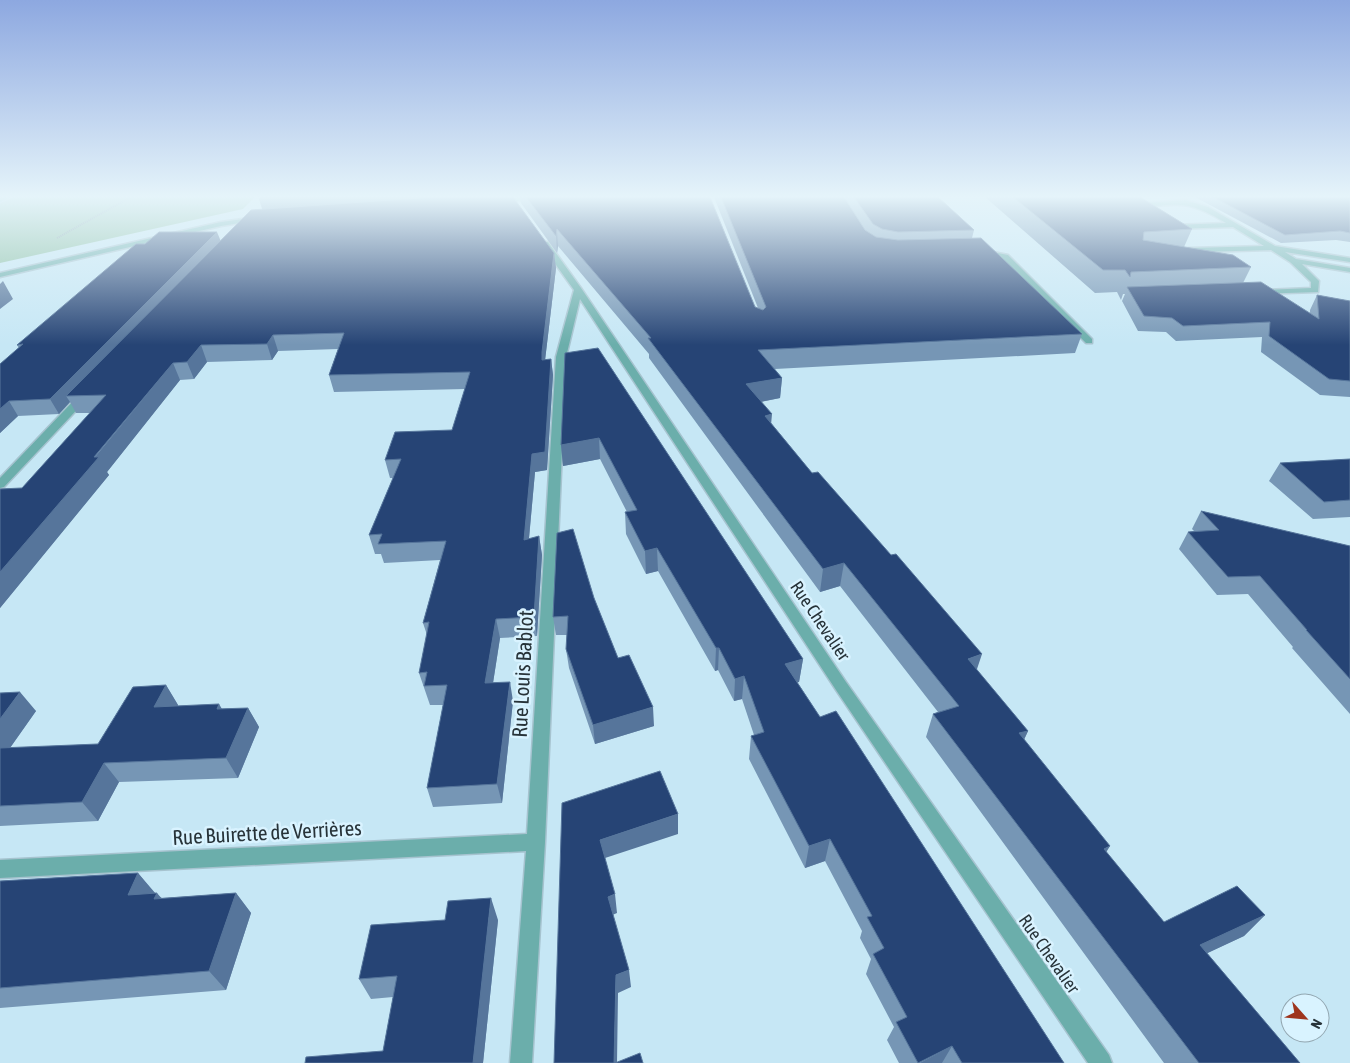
<svg xmlns="http://www.w3.org/2000/svg" width="1350" height="1063" viewBox="0 0 1350 1063" font-family="'Asap Condensed',sans-serif">
  <rect width="100%" height="100%" fill="#c6e7f5"/>
  <path fill="#88bd9f" d="M0 197H255L243 209 0 263Z"/>
  <g fill="none" stroke-linecap="round" stroke-linejoin="round">
    <g stroke="#a6c3cf" stroke-width="3">
      <path id="service" d="M3 197H11L0 202V198Z
        M1185 200 1208 207 1275 246 1350 258V262L1285 252 1296 259 1350 268V272L1302 264 1319 281 1318 292 1258 294V290H1261L1311 288V282L1290 262 1271 250 1200 252 1204 255 1200 257 1188 252V248H1191L1264 246 1233 227 1174 229 1171 227 1174 225 1226 223C1187 199 1178 204 1135 208L1132 206 1135 204Z
        M983 250 1008 255 1092 339V343H1086L1002 259 983 254Z"/>
    </g>
    <g stroke="#a6c3cf" stroke-width="3">
      <path id="minor" d="M522 197H551L548 199 499 202 496 200Z
        M257 217 259 218V220L221 226 0 277V273L221 222Z
        M542 242H548L581 288 846 682 1109 1055 1112 1063H1088L836 690 580 299 566 357 545 842 532 1063H510L526 851 0 878V860L527 834 556 357 574 290 541 244Z
        M84 393 89 396 88 398 4 487 0 488V478L80 394Z"/>
    </g>
    <path stroke="#7a919c" stroke-width="2" stroke-dasharray="1 1" stroke-linecap="butt" d="M57 238 131 197"/>
    <use href="#service" fill="#6baeab" fill-rule="evenodd"/>
    <use href="#minor" fill="#6baeab" fill-rule="evenodd"/>
  </g>
  <path fill="#7696b5" d="M520 197H526L758 308 714 197H938L974 230 972 238 1082 334 1075 353 775 369 782 378 780 398 761 402 771 423 812 473 1028 731 1024 740 1106 852 1164 922 1265 915 1244 936 1207 953 1300 1063H1164L926 737 933 714 938 712 840 586 820 592 649 358V354L558 246 557 253 521 203Z
    M985 197H1140L1192 229 1184 247 1251 267 1243 283 1310 313V310L1317 295 1350 301V397L1320 395 1261 352 1262 337 1176 341 1166 332 1138 331 1122 301 1125 294H1123L1121 300 1117 292 1095 293Z
    M1195 197H1350V242L1336 240 1281 243Z
    M221 241 554 253 556 268 545 360 551 359 553 375 547 470 535 472 529 539 539 536 542 555 537 636 500 638 493 683 513 701 502 803 433 807 427 788 443 705H430L419 673 427 635 423 623 440 560 384 563 381 554H375L369 535 393 478H390L385 460 452 430 465 389 334 392 329 375 338 349 278 351 272 360 207 362 194 379 180 380 107 472 109 475 0 608V489L22 488 90 413H76L70 402 59 414 18 416 0 433V364L19 348 17 345Z
    M565 353 803 659 799 682H797L820 717 1064 1063H899L887 1040 894 1027 866 974 871 959 860 938 862 931 825 861 805 868 749 759 751 736 754 735 742 699 734 701 718 670 715 671 658 571 646 574 626 534 625 512H627L600 459 563 466 561 445Z
    M1350 459V517L1313 519 1269 481 1280 463Z
    M1201 511 1350 546V714L1292 648 1293 647 1248 594 1217 595 1179 549 1188 532 1194 531 1192 529Z
    M594 598 618 658 654 726 595 744 569 668 566 649 567 635H556L553 617Z
    M166 685 178 705V706L222 709 248 708 259 727 238 778 119 782 98 821 0 826V693L36 711 10 748 98 744Z
    M138 873 154 893 162 898 236 893 251 913 226 990 0 1008V881Z
    M498 920 483 1063H305L383 1051 393 997 371 999 359 979Z"/>
  <path fill="#56759b" d="M284 197H489L264 215 259 199Z
    M557 229 558 246 557 253 556 236Z
    M217 232 222 244 66 396 70 402 59 414 50 399Z
    M554 253 556 268 544 369 542 360V352Z
    M3 281 13 299 0 309V284Z
    M273 335 278 351 272 360 267 344Z
    M201 345 207 362 194 379 187 362Z
    M551 359 553 375 547 470 535 472 527 559 524 540 532 454Z
    M173 363 180 380 107 472 109 475 0 608V572Z
    M782 378 780 398 745 405 746 384Z
    M9 401 18 416 0 433V409Z
    M772 414 770 436 765 416Z
    M599 438 600 459 563 466 561 445Z
    M539 536 542 555 537 636 534 617Z
    M657 548 658 571 646 574 645 551Z
    M844 563 840 586 820 592 823 569Z
    M496 619 500 638 490 702 485 683Z
    M716 648H719L718 670 715 671Z
    M982 654 974 678 968 659Z
    M803 659 799 682 782 687 785 664Z
    M744 676 742 699 734 701 735 679Z
    M510 682 513 701 502 803 497 784Z
    M166 685 178 705 167 726 154 707Z
    M20 692 36 711 0 762V719Z
    M219 704 231 724 217 709Z
    M653 707 654 726 595 744 593 725Z
    M248 708 259 727 238 778 226 758Z
    M1028 731 1017 754 1019 733Z
    M104 763 119 782 98 821 82 802Z
    M678 814V834L602 859 600 840Z
    M830 839 825 861 805 868 809 846Z
    M1110 846 1096 869 1104 849Z
    M138 873 156 894 128 895Z
    M157 893 174 913 154 899Z
    M236 893 251 913 226 990 209 971Z
    M615 894 617 913 610 916 608 897Z
    M491 898 498 920 483 1063H473Z
    M1265 915 1244 936 1180 966 1200 945Z
    M629 970 631 987 618 993 617 1063H614L616 975Z
    M952 1046 942 1063H920Z"/>
  <path fill="#264475" stroke="#56759b" d="M261 197H284L259 199Z
    M433 197H513L554 253 542 352V360L551 359 545 452 532 454 524 540 539 536 534 617 496 619 485 683 510 682 497 784 427 788 447 685 424 686 427 672 419 673 429 622 423 623 446 541 378 544 382 534 369 535 401 459 385 460 395 432 452 430 470 372 329 375 344 333 273 335 267 344 201 345 187 362 173 363 94 457H99L0 572V489L22 488 106 395 66 396 251 210Z
    M526 197H710L755 307 763 310 766 307 721 197H844L865 230 876 237 898 240 981 238 1082 334 758 350 782 378 746 384 772 414 765 416 812 473 818 472 891 555 896 554 982 654 968 659 1028 731 1019 733 1110 846 1104 849 1164 922 1237 886 1265 915 1200 945 1300 1063H1199L933 714 959 706 844 563 823 569 648 338H651L557 229 556 236Z
    M854 197H938L974 230 898 232 882 229 873 224Z
    M1013 197H1140L1192 229 1144 232 1143 240 1233 255 1251 267 1131 272 1130 277 1125 270H1103Z
    M1213 197H1350V233L1340 231 1285 235Z
    M159 232H217L50 399 9 401 0 409V364L23 344 17 345 136 244H145Z
    M1261 282 1319 319 1317 295 1350 301V381L1329 379 1269 336 1270 322 1183 326 1172 318 1144 316 1127 287Z
    M598 348 803 659 785 664 820 717 836 711 1064 1063H962L952 1046 918 1063 896 1022 907 1017 873 954 884 948 867 917 872 916 830 839 809 846 751 736 764 732 744 676 735 679 719 648H716L657 548 645 551 625 512 637 510 599 438 561 445 565 353Z
    M1350 459V500L1324 502 1280 463Z
    M1201 511 1350 546V679L1306 630H1307L1260 576 1228 577 1188 532 1219 530Z
    M573 529 594 598 618 658 629 655 653 707 593 725 566 649 568 616 553 617 557 533Z
    M166 685 154 707 219 704 217 709 248 708 226 758 104 763 82 802 0 806V748L98 744 133 687Z
    M20 692 0 719V693Z
    M660 771 678 814 600 840 615 894 608 897 629 970 616 975 614 1063H554L562 803Z
    M138 873 128 895 157 893 154 899 236 893 209 971 0 988V881Z
    M491 898 473 1063H305L306 1057 383 1051 397 976 359 979 371 925 445 920 448 901Z
    M640 1053 643 1063H615Z"/>
  <linearGradient id="sky" x2="0" y2="1"><stop stop-color="#8da8e0"/><stop offset="0.57" stop-color="#e5f4fa"/><stop offset="1" stop-color="#e5f4fa" stop-opacity="0"/></linearGradient>
  <rect width="1350" height="345" fill="url(#sky)"/>
  <g text-anchor="middle" stroke-width="5" stroke-linejoin="round" paint-order="stroke">
    <g font-size="18" fill="#273339" stroke="#d9f3ff">
      <text transform="translate(820 621) rotate(56)" y="6">Rue Chevalier</text>
      <text transform="translate(1049 954) rotate(55)" y="6">Rue Chevalier</text>
    </g>
    <g font-size="21" fill="#273339" stroke="#d9f3ff">
      <text transform="translate(523 674) rotate(-87)" y="7">Rue Louis Bablot</text>
      <text transform="translate(267 833) rotate(-3)" y="7">Rue Buirette de Verrières</text>
    </g>
  </g>
  <g transform="translate(1305 1018) rotate(117)"><circle r="24" fill="#d9f3ff" stroke="#92a6b0"/>
  <path d="M0-4L9 19L0 12L-9 19Z" fill="#9e351e"/>
  <text y="-8" font-size="14" font-weight="bold" text-anchor="middle" fill="#273339">N</text>
  </g>
</svg>
